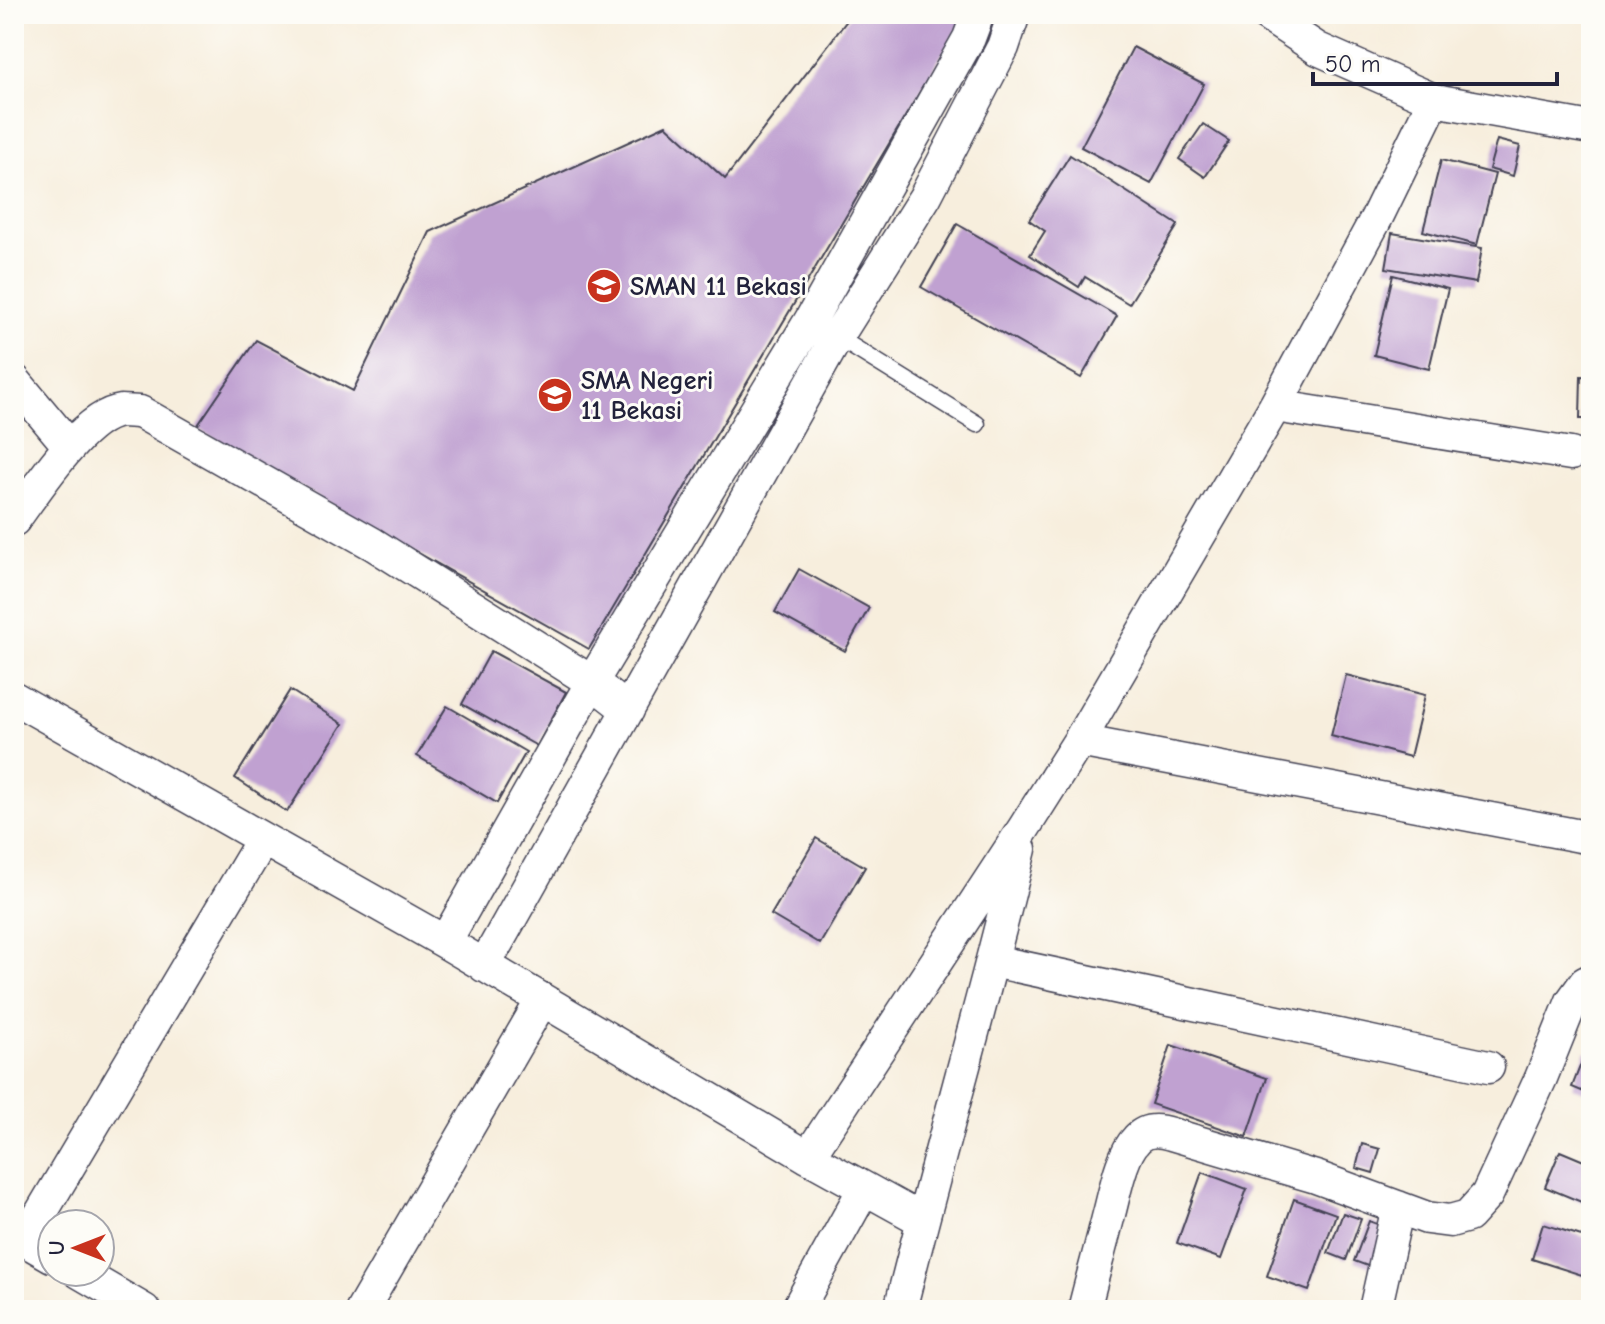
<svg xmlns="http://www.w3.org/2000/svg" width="1605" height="1324" viewBox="0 0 1605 1324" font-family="'Comic Neue',sans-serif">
  <rect width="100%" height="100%" fill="#fdfcf7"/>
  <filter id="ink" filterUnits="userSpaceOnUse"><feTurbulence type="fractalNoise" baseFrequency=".0125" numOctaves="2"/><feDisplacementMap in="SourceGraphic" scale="16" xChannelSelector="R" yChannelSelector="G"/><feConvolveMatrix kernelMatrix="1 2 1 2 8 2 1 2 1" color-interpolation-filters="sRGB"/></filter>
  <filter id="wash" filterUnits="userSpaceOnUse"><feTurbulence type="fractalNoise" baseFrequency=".006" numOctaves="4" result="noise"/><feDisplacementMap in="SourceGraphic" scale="32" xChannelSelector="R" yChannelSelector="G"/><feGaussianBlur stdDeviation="1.8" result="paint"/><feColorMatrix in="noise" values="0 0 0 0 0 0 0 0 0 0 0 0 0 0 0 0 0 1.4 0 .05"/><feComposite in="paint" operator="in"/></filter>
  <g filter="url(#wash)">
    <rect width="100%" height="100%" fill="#f7eedd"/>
    <g id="blocks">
      <path fill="#c0a1d1" d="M852 14H966L589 649 196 428 256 340 353 391 430 232 666 125 725 179Z
        M1133 47 1204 84 1151 184 1081 147Z
        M1203 124 1229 141 1205 177 1179 159Z
        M1497 140 1520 146 1513 176 1489 169Z
        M1070 155 1178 225 1129 304 1085 277 1079 287 1030 255 1045 231 1029 220Z
        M1441 160 1495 174 1477 245 1423 231Z
        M957 224 1117 316 1081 378 921 287Z
        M1392 233 1482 248 1476 283 1386 268Z
        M1393 275 1448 289 1429 369 1374 355Z
        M1581 376 1591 377V419H1580Z
        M799 569 869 608 845 651 775 612Z
        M491 651 566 692 537 746 462 704Z
        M1346 675 1425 695 1410 757 1331 736Z
        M290 690 343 724 287 812 235 778Z
        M447 706 526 752 497 803 417 756Z
        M816 838 865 867 820 944 771 915Z
        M1171 1045 1267 1078 1247 1137 1151 1104Z
        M1586 1051 1591 1053V1095L1572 1087Z
        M1362 1144 1380 1149 1373 1173 1356 1168Z
        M1560 1151 1591 1164V1206L1545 1187Z
        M1202 1172 1247 1189 1221 1259 1177 1243Z
        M1294 1199 1336 1214 1309 1291 1267 1276Z
        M1343 1213 1361 1219 1346 1260 1328 1253Z
        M1369 1221 1388 1228 1373 1268 1354 1261Z
        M1543 1224 1591 1239V1278L1532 1259Z"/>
    </g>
  </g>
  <g filter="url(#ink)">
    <use href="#blocks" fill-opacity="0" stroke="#424153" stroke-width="2"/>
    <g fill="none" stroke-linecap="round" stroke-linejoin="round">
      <g stroke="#424153" stroke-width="19">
        <path id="lane" d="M837 337 977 424"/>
      </g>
      <g stroke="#424153" stroke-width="35">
        <path id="street" d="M1265 14 1318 49 1434 100 1591 128
          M14 380 69 446
          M1275 406 1571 454
          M14 520C37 489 83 416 121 411 127 411 134 412 140 412L373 544 592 682 628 710
          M14 698 445 942 808 1157 922 1220
          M1079 741 1591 838
          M445 942 592 682 810 321 969 38 978 14
          M993 961 1488 1067
          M484 966 837 337 925 197 1003 47 1014 14
          M808 1157 1024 828 1079 741 1275 406 1377 217 1434 100
          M14 1234 52 1256
          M25 1240 263 839
          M79 1272 144 1310
          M362 1310 542 1000
          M797 1310 864 1189
          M900 1310C938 1156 983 1003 1020 849
          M1084 1310C1092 1278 1101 1246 1109 1214 1115 1192 1121 1155 1137 1139 1146 1129 1159 1130 1171 1134L1316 1177 1427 1218 1450 1221 1468 1216 1487 1195 1541 1078 1572 1001 1585 983 1591 980
          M1375 1310 1398 1207"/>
      </g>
      <use href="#lane" stroke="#fff" stroke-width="16"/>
      <use href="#street" stroke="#fff" stroke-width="32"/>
    </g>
  </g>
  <defs>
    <g id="school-disc" transform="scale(1.8)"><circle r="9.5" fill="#c8321e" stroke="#fdfcf7"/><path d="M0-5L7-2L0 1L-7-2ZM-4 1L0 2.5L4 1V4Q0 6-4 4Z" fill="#fff"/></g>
  </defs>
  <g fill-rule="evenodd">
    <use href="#school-disc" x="604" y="286"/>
    <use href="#school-disc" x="555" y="395"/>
  </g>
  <g text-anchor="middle" stroke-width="6" stroke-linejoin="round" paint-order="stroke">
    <g font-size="26" font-weight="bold" fill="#22223b" stroke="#fdfcf7" text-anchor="start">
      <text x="630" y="295">SMAN 11 Bekasi</text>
      <text x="581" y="389">SMA Negeri<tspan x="581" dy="30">11 Bekasi</tspan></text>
    </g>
  </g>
  <rect width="1605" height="1324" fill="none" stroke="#fdfcf7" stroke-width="48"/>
  <g transform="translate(76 1248) rotate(270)"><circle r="38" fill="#fdfcf7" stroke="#a5a5ac" stroke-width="2"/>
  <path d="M0-6L14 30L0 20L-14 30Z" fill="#c8321e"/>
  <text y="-12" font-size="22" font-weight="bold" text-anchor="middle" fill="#22223b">U</text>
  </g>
  <path d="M1313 72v12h244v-12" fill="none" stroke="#22223b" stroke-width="4"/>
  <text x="1325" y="72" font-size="24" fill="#22223b" stroke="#fdfcf7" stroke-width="6" paint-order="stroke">50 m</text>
</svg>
